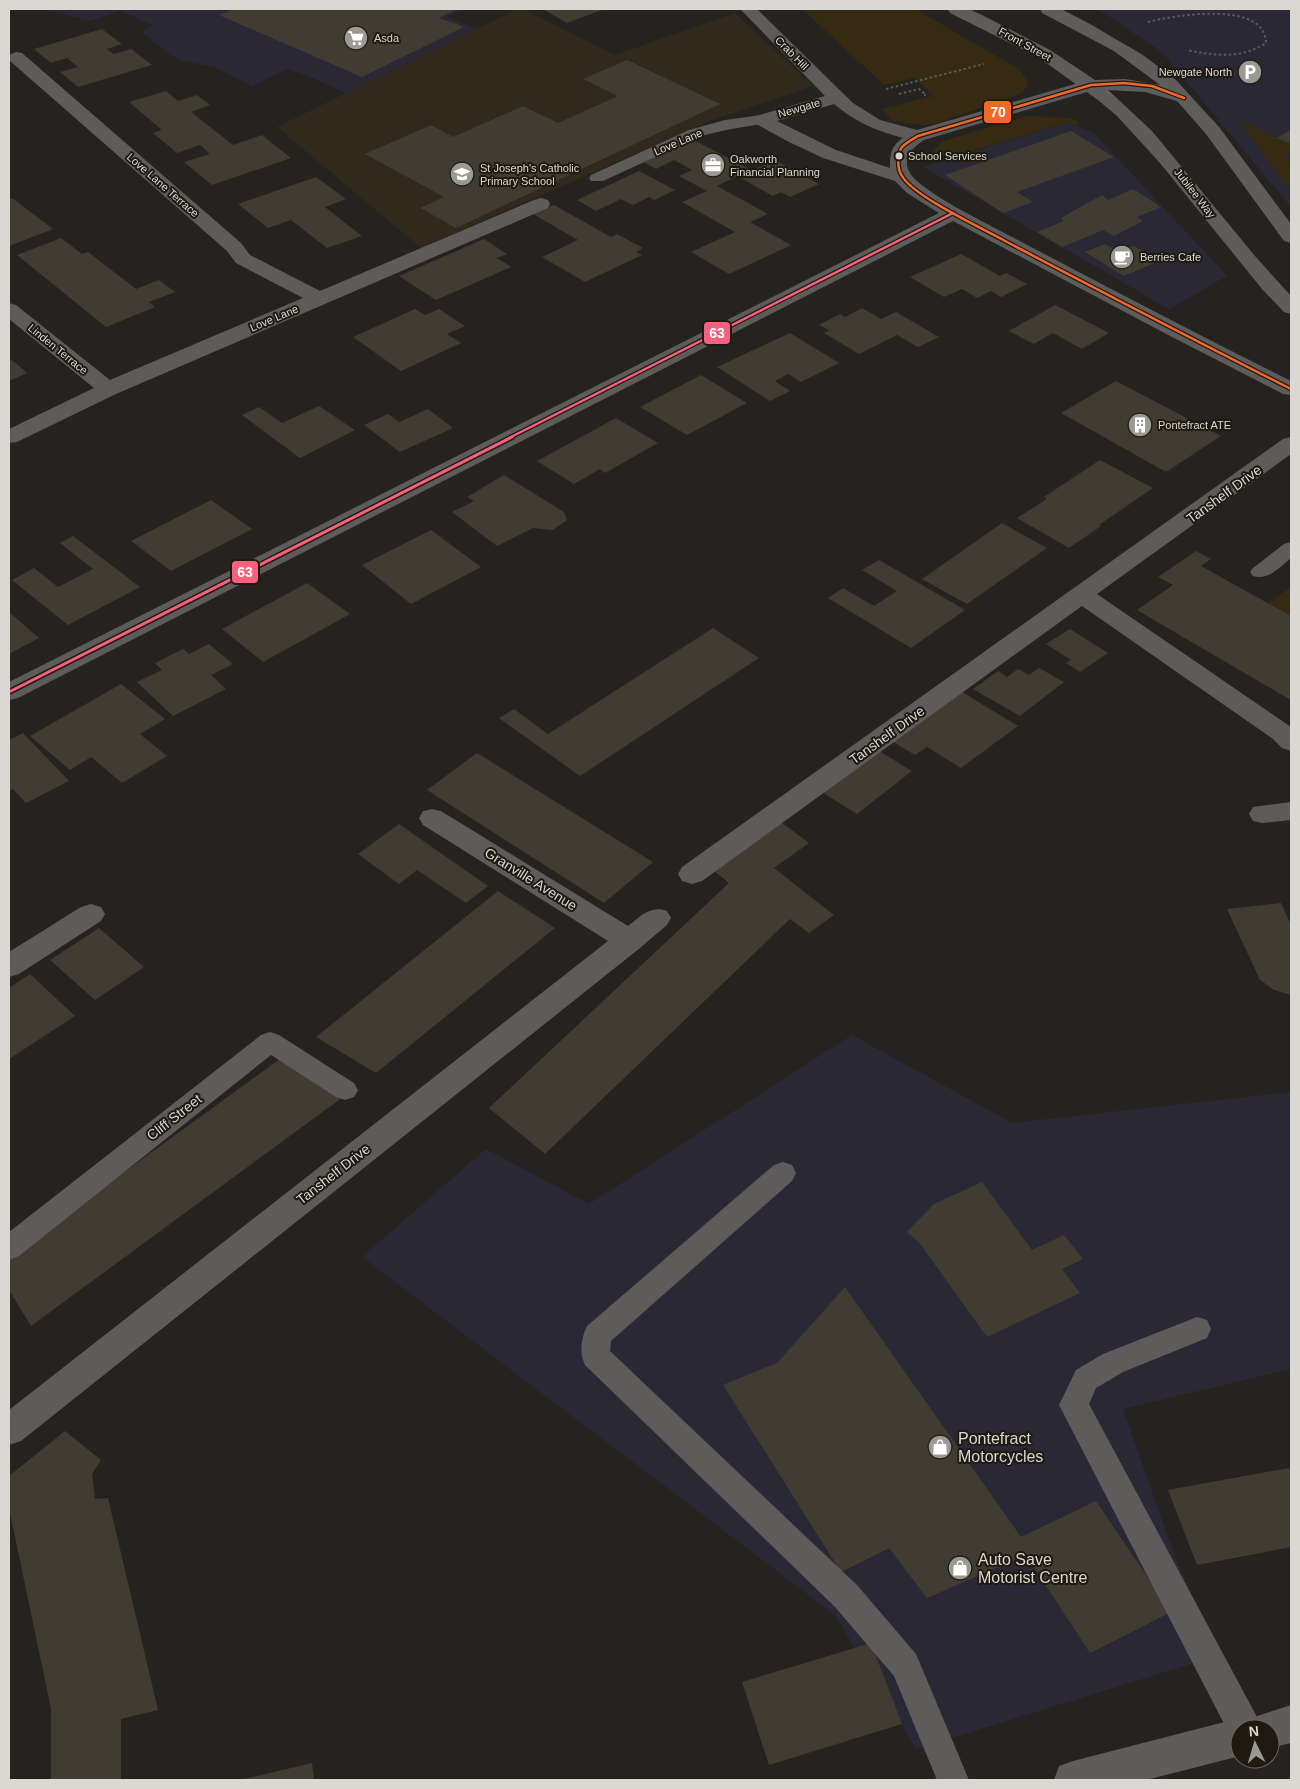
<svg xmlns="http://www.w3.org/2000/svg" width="1300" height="1789" viewBox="0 0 1300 1789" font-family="Helvetica,sans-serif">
  <rect width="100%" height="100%" fill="#25231f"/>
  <path fill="#2b2835" d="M43 9H463L447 17 476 29 346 93 308 76 287 69 252 86 217 68 181 60 171 55 144 34 143 30 152 25 121 11 90 21Z
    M1098 9H1291V207L1162 52Z
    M1068 122 1095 134 1227 276 1169 309 923 167Z
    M852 1035 1012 1123 1291 1092V1369L1123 1409 1176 1560 1220 1655 916 1749 835 1615 362 1257 486 1149 589 1204Z"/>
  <path fill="#31291b" d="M517 9H523L615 55 735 13 813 86 710 121 421 248 277 127Z"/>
  <path fill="#362b12" d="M802 9H915L1019 69 1026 79 1028 86 1022 93 1012 97 934 124 922 125 893 121 882 109 933 96 915 78 884 85Z
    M1027 116 1071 118 1078 122V126L1068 122 938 161 930 154 943 141Z
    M1239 120 1291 144V154L1285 156 1291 164V182L1286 186Z
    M1291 587V616L1268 603Z"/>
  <path fill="#413c32" d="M234 9H457L439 18 464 27 362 77 219 15Z
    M543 9H605L567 23Z
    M102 29 122 44 107 49 114 54 131 49 152 65 78 87 60 72 78 67 67 58 51 63 34 49Z
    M627 60 720 104 456 228 420 208 444 197 365 154 431 125 453 137 523 106 558 123 618 96 583 79Z
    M166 91 178 101 197 95 210 105 191 112 233 145 262 135 291 158 212 185 184 162 210 154 200 145 177 153 153 133 162 130 129 102Z
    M1291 130V144L1277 138Z
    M1071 131 1114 157 1017 192 1033 202 1003 213 945 175Z
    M692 139 751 170 742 175 775 160 819 184 790 197 781 192 773 196 737 176 717 186 768 214 750 222 791 245 729 274 691 252 735 232 682 202 707 191 679 176 692 170 674 160 656 169 643 162Z
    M639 171 675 190 654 200 649 197 633 205 621 199 596 211 577 200Z
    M316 177 346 199 325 207 362 236 327 248 291 220 268 228 238 204Z
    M1133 189 1161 207 1137 217 1143 221 1114 236 1103 230 1062 247 1037 232 1064 221 1061 218 1102 195 1108 200Z
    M12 198 32 213 53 229 9 246V200Z
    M554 205 611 237 617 234 643 248 636 252 642 255 585 282 542 257 578 240 533 214Z
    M61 238 82 254 88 252 136 289 159 280 175 292 149 302 155 307 106 327 17 255Z
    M484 239 507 254 497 258 511 267 436 300 399 276Z
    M1105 244 1119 252 1134 246 1159 261 1124 276 1085 252Z
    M961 254 1000 276 1006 273 1027 284 1001 297 991 291 977 298 962 289 944 297 910 277Z
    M1055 305 1109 333 1082 349 1053 333 1034 344 1009 331Z
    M862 308 881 319 896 312 939 337 918 347 897 335 859 354 824 333 829 330 819 325 840 314 845 317Z
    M415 309 425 315 439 309 465 326 447 334 461 343 401 371 353 337Z
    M790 333 839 363 801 382 788 374 775 381 790 391 770 401 717 367Z
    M12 360 27 373 9 381V361Z
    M701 375 747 403 687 435 640 407Z
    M1116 381 1221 436 1166 472 1061 413Z
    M319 406 355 430 300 458 242 415 259 407 282 423Z
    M428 409 453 428 400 452 364 425 388 414 399 422Z
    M616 418 658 443 605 473 600 469 574 484 537 461Z
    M1100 460 1153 488 1099 525 1101 526 1069 548 1017 518 1047 499 1044 497Z
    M504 475 564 512 567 520 553 530 533 528 497 546 452 512 474 501 467 497Z
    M211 500 252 529 171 571 131 541Z
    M1002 523 1047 548 967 604 922 579Z
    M431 530 481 567 411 604 362 565Z
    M73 536 140 587 68 625 12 580 34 568 58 587 93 569 60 543Z
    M1196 551 1211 559 1201 566 1291 616V700L1137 610 1173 585 1158 577Z
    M879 560 965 610 911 648 828 598 843 588 874 606 897 591 862 570Z
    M307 583 350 614 263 662 222 629Z
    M9 612 39 638 9 654Z
    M713 628 759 658 580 776 499 718 514 709 548 734Z
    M1070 629 1108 653 1080 672 1066 663 1071 660 1046 644Z
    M209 644 233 664 211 675 226 689 173 716 137 682 162 670 155 663 183 649 189 654Z
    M1039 668 1064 682 1020 716 973 689 998 671 1007 677 1018 669 1029 675Z
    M121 684 165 719 140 734 167 756 122 783 91 757 70 770 30 736Z
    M957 689 1018 726 961 768 927 747 915 755 893 742Z
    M23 733 69 781 26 803 13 789 9 791V740Z
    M876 749 912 771 857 814 820 791Z
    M477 753 653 862 604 903 427 790Z
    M781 822 809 843 774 868 834 915 809 933 790 919 545 1154 489 1108 729 883 714 871Z
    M399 824 488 886 466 903 417 870 399 884 358 854Z
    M498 891 555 928 376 1073 316 1037Z
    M1281 903 1291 925V995L1274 990 1260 980 1227 909Z
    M99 928 144 967 95 1000 50 960Z
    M30 974 75 1016 9 1059V988Z
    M284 1056 343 1097 31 1326 9 1290V1256Z
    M982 1182 1032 1250 1064 1235 1083 1259 1062 1269 1080 1293 987 1337 918 1241 907 1232 934 1204Z
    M845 1287 1021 1537 1096 1501 1171 1612 1090 1653 1026 1555 927 1598 889 1548 841 1572 723 1385 777 1363Z
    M65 1431 101 1460 92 1474 95 1499 108 1498 158 1710 121 1719V1780H51V1709L9 1508V1476Z
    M1289 1468 1291 1474V1547L1197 1565 1168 1490Z
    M871 1643 902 1724 769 1765 742 1682Z
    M312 1763 314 1780H240Z"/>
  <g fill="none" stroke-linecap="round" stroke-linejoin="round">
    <path stroke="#5a5957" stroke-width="2" stroke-dasharray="2.5 2.5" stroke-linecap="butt" d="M1148 22C1176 15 1265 0 1266 43 1241 59 1215 56 1187 50
      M886 89 984 64
      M899 94 919 89 926 95H924"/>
    <path fill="#5e5c5b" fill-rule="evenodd" d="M762 115 767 117 770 120 767 123 726 130 701 136 603 181H591L589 178 591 175 689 130 725 120Z
      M1291 542V558C1280 567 1268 581 1253 576L1250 572 1253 568 1284 544Z
      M270 1032 279 1035 354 1083 358 1090 354 1097 345 1100 336 1097 271 1055 19 1256 9 1260V1232L261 1035Z
      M783 1162 792 1165 796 1173 792 1181 611 1341 610 1351 857 1585 916 1654 969 1780H937L894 1676 835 1607 585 1365C579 1352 581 1339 587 1326L774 1165Z
      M1197 1317 1207 1320 1211 1329 1207 1338 1123 1372 1096 1388 1089 1404 1257 1717 1261 1729H1240V1743L1233 1741 1059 1405 1076 1370 1103 1354Z"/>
    <path fill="#5e5c5b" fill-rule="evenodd" d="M740 9H757L853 103 880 120 917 130 1085 81 1091 80 1097 81 1100 85 1097 89 924 140C913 147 901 158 910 173 921 192 990 225 1012 237 1105 286 1197 334 1291 381V395L1283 394 1172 337 953 221 18 698 9 700V682L939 213 907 193 895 181 823 158 789 142 756 124 753 120 756 116 825 96ZM834 104C855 122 877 131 903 138 891 146 890 154 890 168L836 150 777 121Z
      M16 52 22 53 241 243 250 255 320 291 534 200 541 198 548 200 550 204 548 208 116 394 17 442 9 443V429L94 388 9 319V303L16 305 110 380 303 298 236 263 227 251 10 61 9 55Z
      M1291 437V454L1097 594 1291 727V751L1282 748 1273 739 1082 606 702 881 692 884 682 881 678 874 682 867 1283 439Z
      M1291 802V820L1262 823 1253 821 1249 814 1253 807Z
      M432 809 441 811 628 926C641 916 650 905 667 911L671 918 667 925 640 948 21 1441 9 1445V1410L608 941 423 825 419 818 423 811Z
      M91 904 101 907 105 914 101 921 19 974 9 977V952L81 907Z"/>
    <path fill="#5f5d5b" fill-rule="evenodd" d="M948 9H969L984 16 1050 50 1095 80 1125 79 1160 85 1114 51 1042 13 1040 9H1061L1090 24 1143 55 1176 80 1219 127 1291 224V243L1284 241 1206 134 1177 101 1145 92 1108 90 1152 131 1255 256 1291 296V314L1284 312 1262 289 1160 163 1117 116 1098 100 1038 57 950 13Z
      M1291 1705V1743L1270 1748V1729H1240V1756L1146 1780H1054L1059 1766 1073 1761 1240 1718 1253 1724 1257 1716Z"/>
    <g stroke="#1e1a12" stroke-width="5">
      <path id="bus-1" d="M1184 98 1152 86 1124 83 1091 85 918 136C913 139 906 143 902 147 897 153 897 169 902 176 914 197 984 229 1007 242 1102 292 1196 341 1291 389"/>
    </g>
    <g stroke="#1e1a12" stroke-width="5">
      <path id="bus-2-far1" d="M509 438 953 213"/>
    </g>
    <g stroke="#1e1a12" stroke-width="6">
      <path id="bus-2" d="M9 692 512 437"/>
    </g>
    <use href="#bus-1" stroke="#f36827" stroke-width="2.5"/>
    <use href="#bus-2-far1" stroke="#f8607d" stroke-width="2.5"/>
    <use href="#bus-2" stroke="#f8607d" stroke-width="3"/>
  </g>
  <defs>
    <g id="supermarket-disc" transform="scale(1.25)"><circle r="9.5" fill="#9b9993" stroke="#1e1a12"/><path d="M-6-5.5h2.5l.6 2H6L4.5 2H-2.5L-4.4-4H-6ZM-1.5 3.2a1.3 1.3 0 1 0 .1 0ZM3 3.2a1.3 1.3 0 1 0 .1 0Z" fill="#fff"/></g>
    <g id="parking-disc" transform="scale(1.25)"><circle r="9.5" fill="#9b9993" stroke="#1e1a12"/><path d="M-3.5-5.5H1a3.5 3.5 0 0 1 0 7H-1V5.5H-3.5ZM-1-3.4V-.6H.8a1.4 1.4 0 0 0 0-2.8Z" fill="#fff"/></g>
    <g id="office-disc" transform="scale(1.25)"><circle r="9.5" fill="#9b9993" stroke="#1e1a12"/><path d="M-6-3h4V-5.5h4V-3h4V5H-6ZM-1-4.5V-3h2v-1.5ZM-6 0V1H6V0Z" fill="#fff"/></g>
    <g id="school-disc" transform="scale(1.25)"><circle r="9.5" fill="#9b9993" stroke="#1e1a12"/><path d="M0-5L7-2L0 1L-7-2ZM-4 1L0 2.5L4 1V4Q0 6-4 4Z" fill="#fff"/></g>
    <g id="cafe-disc" transform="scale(1.25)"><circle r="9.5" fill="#9b9993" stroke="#1e1a12"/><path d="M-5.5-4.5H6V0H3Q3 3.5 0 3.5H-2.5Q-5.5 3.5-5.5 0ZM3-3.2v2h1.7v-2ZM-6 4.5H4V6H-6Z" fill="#fff"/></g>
    <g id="building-disc" transform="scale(1.25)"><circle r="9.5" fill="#9b9993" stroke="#1e1a12"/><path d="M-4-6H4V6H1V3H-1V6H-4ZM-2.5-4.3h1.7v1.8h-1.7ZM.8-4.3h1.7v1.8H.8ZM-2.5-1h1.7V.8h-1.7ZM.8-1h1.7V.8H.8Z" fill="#fff"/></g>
    <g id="shop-disc" transform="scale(1.25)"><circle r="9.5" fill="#9b9993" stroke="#1e1a12"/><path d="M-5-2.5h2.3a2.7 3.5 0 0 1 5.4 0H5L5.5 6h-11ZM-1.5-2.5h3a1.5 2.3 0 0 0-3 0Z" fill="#fff"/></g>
  </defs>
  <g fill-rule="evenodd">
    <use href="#supermarket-disc" x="356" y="38"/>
    <use href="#parking-disc" x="1250" y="72"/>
    <use href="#office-disc" x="713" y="165"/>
    <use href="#school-disc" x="462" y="174"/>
    <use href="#cafe-disc" x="1122" y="257"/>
    <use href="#building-disc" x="1140" y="425"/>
    <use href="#shop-disc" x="940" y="1447"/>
    <use href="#shop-disc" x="960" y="1568"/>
  </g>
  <circle fill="#dad8d2" stroke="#1e1a12" stroke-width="2" cx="899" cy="156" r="4.5"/>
  <g text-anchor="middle" stroke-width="4" stroke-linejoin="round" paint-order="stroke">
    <g font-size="11" fill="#dad8d2" stroke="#1e1a12" text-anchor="start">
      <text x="374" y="42">Asda</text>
      <text x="1232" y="76" text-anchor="end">Newgate North</text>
      <text x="730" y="163">Oakworth<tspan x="730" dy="13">Financial Planning</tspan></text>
      <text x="480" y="172">St Joseph's Catholic<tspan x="480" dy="13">Primary School</tspan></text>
      <text x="1140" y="261">Berries Cafe</text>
      <text x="1158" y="429">Pontefract ATE</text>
    </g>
    <g font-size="11" fill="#dad8d2" stroke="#1e1a12">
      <text transform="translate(1025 44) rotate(29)" y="4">Front Street</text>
      <text transform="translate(792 53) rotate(45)" y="4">Crab Hill</text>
      <text transform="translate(799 108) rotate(-16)" y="4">Newgate</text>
      <text transform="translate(678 142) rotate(-23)" y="4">Love Lane</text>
      <text transform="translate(163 185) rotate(41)" y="4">Love Lane Terrace</text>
      <text transform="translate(1195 193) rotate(52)" y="4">Jubilee Way</text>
      <text transform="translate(274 318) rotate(-23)" y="4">Love Lane</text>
      <text transform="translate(58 349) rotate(39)" y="4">Linden Terrace</text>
    </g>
    <g font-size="11" fill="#dad8d2" stroke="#1e1a12" text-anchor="start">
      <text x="908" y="160">School Services</text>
    </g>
    <g font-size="14" fill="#dad8d2" stroke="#1e1a12">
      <text transform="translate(1224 494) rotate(-36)" y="5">Tanshelf Drive</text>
      <text transform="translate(887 735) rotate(-36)" y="5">Tanshelf Drive</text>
      <text transform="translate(531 879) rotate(32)" y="5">Granville Avenue</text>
      <text transform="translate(174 1117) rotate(-38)" y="5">Cliff Street</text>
      <text transform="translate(333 1174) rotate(-38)" y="5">Tanshelf Drive</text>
    </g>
    <g font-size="16" fill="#dad8d2" stroke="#1e1a12" text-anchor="start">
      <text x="958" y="1444">Pontefract<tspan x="958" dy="18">Motorcycles</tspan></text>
      <text x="978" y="1565">Auto Save<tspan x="978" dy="18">Motorist Centre</tspan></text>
    </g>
  </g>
  <g stroke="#1e1a12" stroke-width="2">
    <rect x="983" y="100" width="29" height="24" rx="5" fill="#f36827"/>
    <rect x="703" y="321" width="28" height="24" rx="5" fill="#f8607d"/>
    <rect x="231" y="560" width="28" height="24" rx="5" fill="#f8607d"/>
  </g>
  <g font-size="14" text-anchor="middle" font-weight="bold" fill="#fff">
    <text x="998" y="117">70</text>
    <text x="717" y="338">63</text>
    <text x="245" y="577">63</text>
  </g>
  <rect width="1300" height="1789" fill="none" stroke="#dad8d2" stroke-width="20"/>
  <g transform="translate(1255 1744) rotate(355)"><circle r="24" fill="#1e1a12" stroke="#69665f"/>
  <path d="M0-4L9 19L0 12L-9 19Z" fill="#9b9993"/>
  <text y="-8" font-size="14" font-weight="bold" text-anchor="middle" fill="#dad8d2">N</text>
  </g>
</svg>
